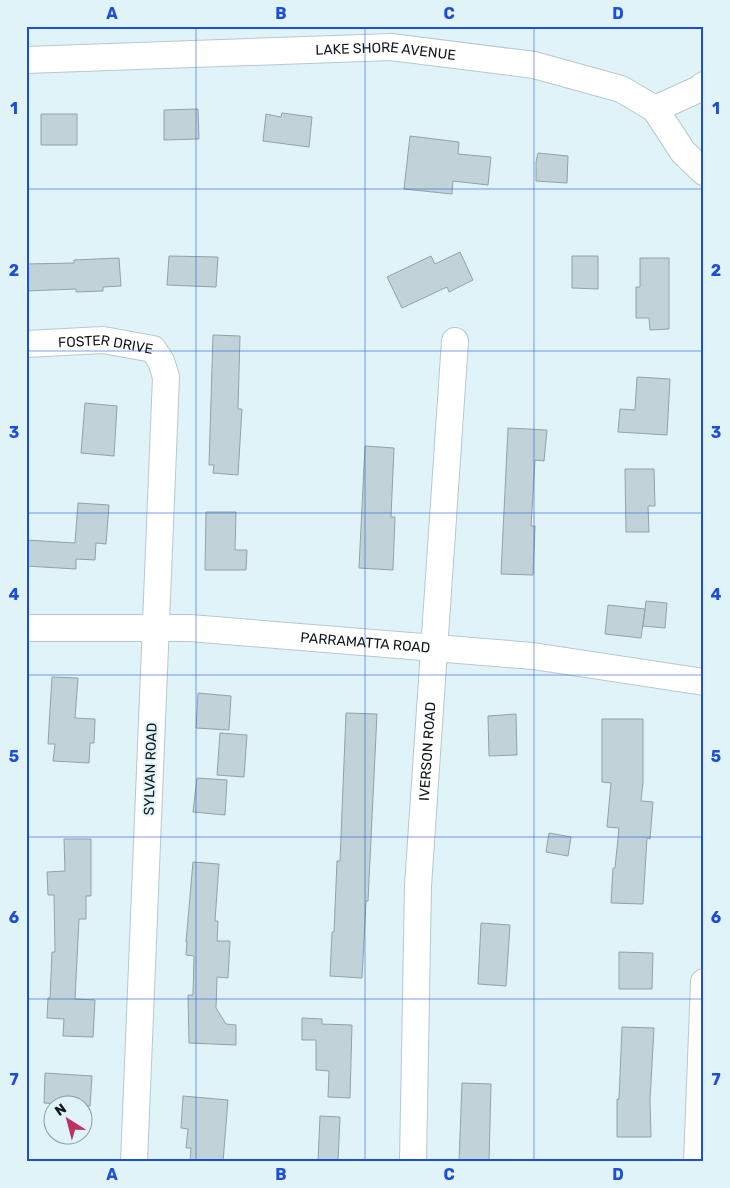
<svg xmlns="http://www.w3.org/2000/svg" width="730" height="1188" viewBox="0 0 730 1188" font-family="Rubik,sans-serif">
  <rect width="100%" height="100%" fill="#e0f3f8"/>
  <path fill="#c1d3d8" stroke="#91a3a7" d="M198 109 199 139 164 140V110Z
    M282 113 312 117 309 147 263 141 266 114 281 117Z
    M41 114H77V145H41Z
    M410 136 459 142 458 154 491 157 488 185 453 181 452 194 404 189Z
    M538 153 568 156 567 183 536 181V162Z
    M460 252 473 280 449 292 447 287 402 308 387 277 431 256 435 264Z
    M169 256 218 257 216 287 167 285Z
    M572 256H598V289L572 288Z
    M119 258 121 286 103 287V291L76 292V289L26 291V264L74 263V260Z
    M640 258H669V329L650 330 649 318H636V287H640Z
    M213 335 240 336 238 409H242L238 475 213 473 214 465H209Z
    M637 377 670 379 667 435 618 432 620 409 635 410Z
    M85 403 117 406 114 456 81 453Z
    M508 428 547 430 544 461 535 460 531 526H535L533 575 501 574Z
    M365 446 394 448 391 517H395L393 570 359 568Z
    M625 469H654L655 506H648L649 532H626Z
    M78 503 109 505 106 544 96 543 95 560 76 559V569L26 566V540L75 543Z
    M206 512H236L235 550H247L246 570H205Z
    M646 601 667 603 665 628 643 626Z
    M608 605 645 609 641 638 605 634Z
    M52 677 78 678 75 718 95 719 94 743H90L89 763 53 761 55 744H48Z
    M198 693 231 696 229 730 196 728Z
    M346 713 377 714 368 901H366L362 978 330 976 332 932H334L337 861H340Z
    M516 714 517 755 489 756 488 716Z
    M602 719H643V782L641 801 653 802 650 839 647 838 643 904 611 903 613 868H615L619 828 607 827 611 783 602 782Z
    M220 733 247 735 244 777 217 775Z
    M197 778 227 780 225 815 193 812Z
    M549 833 571 837 568 856 546 852Z
    M64 839H91V896H86V919H79L75 999 95 1000 93 1037 63 1036 64 1019 47 1018 48 998H50L52 952H55L54 895H48L47 872 65 871Z
    M193 862 219 864 215 921H218L217 941H230L228 978 217 977 216 1008 226 1024 236 1025V1045L189 1043 188 995H193L194 956 186 955 187 942H186Z
    M481 923 510 925 506 986 478 984Z
    M619 952 653 953 652 989H619Z
    M302 1018 322 1019V1024L352 1025 350 1098 328 1097 329 1071 316 1070V1040H302Z
    M622 1027 654 1028 650 1100 651 1137H617V1099H619Z
    M45 1073 92 1076 90 1106 44 1103Z
    M462 1083 491 1084 489 1162H459Z
    M183 1096 228 1100 223 1162H190L191 1148H186L188 1129 181 1128Z
    M320 1116 340 1117 338 1162H318Z"/>
  <g fill="none" stroke-linecap="round" stroke-linejoin="round">
    <g stroke="#b6c9cd" stroke-width="28">
      <g id="minor">
        <path id="s1" d="M26 60 391 47 534 65 621 89 655 109 683 152 704 172"/>
        <path d="M655 109 699 89 704 85"/>
        <path id="s2" d="M26 344 103 340 153 349 161 361 166 377C154 638 146 900 134 1162"/>
        <path id="s3" d="M26 628H190L533 656 704 682"/>
        <path id="s4" d="M413 1162 418 886 455 341"/>
        <path d="M697 1162 704 982"/>
      </g>
    </g>
    <use href="#minor" stroke="#fff" stroke-width="26"/>
  </g>
  <path fill="none" stroke="#1d4ed8" stroke-width="1" stroke-opacity="0.55" d="M196 26V1162M365 26V1162M534 26V1162M26 189H704M26 351H704M26 513H704M26 675H704M26 837H704M26 999H704"/>
  <g text-anchor="middle" stroke-width="4" stroke-linejoin="round" paint-order="stroke">
    <g font-size="14" fill="#111819" stroke="#e0f3f8">
      <text dy="5" stroke="none"><textPath href="#s1" startOffset="360">LAKE SHORE AVENUE</textPath></text>
      <text dy="5" stroke="none"><textPath href="#s2" startOffset="80">FOSTER DRIVE</textPath></text>
      <text dy="5" stroke="none"><textPath href="#s3" startOffset="340">PARRAMATTA ROAD</textPath></text>
      <text dy="5" stroke="none"><textPath href="#s4" startOffset="411">IVERSON ROAD</textPath></text>
      <text transform="translate(150 769) rotate(-88)" y="5">SYLVAN ROAD</text>
    </g>
  </g>
  <rect width="730" height="1188" fill="none" stroke="#e0f3f8" stroke-width="55"/>
  <g transform="translate(68 1120) rotate(324)"><circle r="24" fill="#e0f3f8" stroke="#8d9b9f"/>
  <path d="M0-4L9 19L0 12L-9 19Z" fill="#be3163"/>
  <text y="-8" font-size="14" font-weight="bold" text-anchor="middle" fill="#111819">N</text>
  </g>
  <rect x="28" y="28" width="674" height="1132" fill="none" stroke="#1d4ed8" stroke-width="2"/>
  <g font-size="16" text-anchor="middle" font-weight="bold" fill="#1d4ed8">
    <text x="112" y="19">A</text>
    <text x="281" y="19">B</text>
    <text x="449" y="19">C</text>
    <text x="618" y="19">D</text>
    <text x="14" y="114">1</text>
    <text x="716" y="114">1</text>
    <text x="14" y="276">2</text>
    <text x="716" y="276">2</text>
    <text x="14" y="438">3</text>
    <text x="716" y="438">3</text>
    <text x="14" y="600">4</text>
    <text x="716" y="600">4</text>
    <text x="14" y="762">5</text>
    <text x="716" y="762">5</text>
    <text x="14" y="923">6</text>
    <text x="716" y="923">6</text>
    <text x="14" y="1085">7</text>
    <text x="716" y="1085">7</text>
    <text x="112" y="1180">A</text>
    <text x="281" y="1180">B</text>
    <text x="449" y="1180">C</text>
    <text x="618" y="1180">D</text>
  </g>
</svg>
